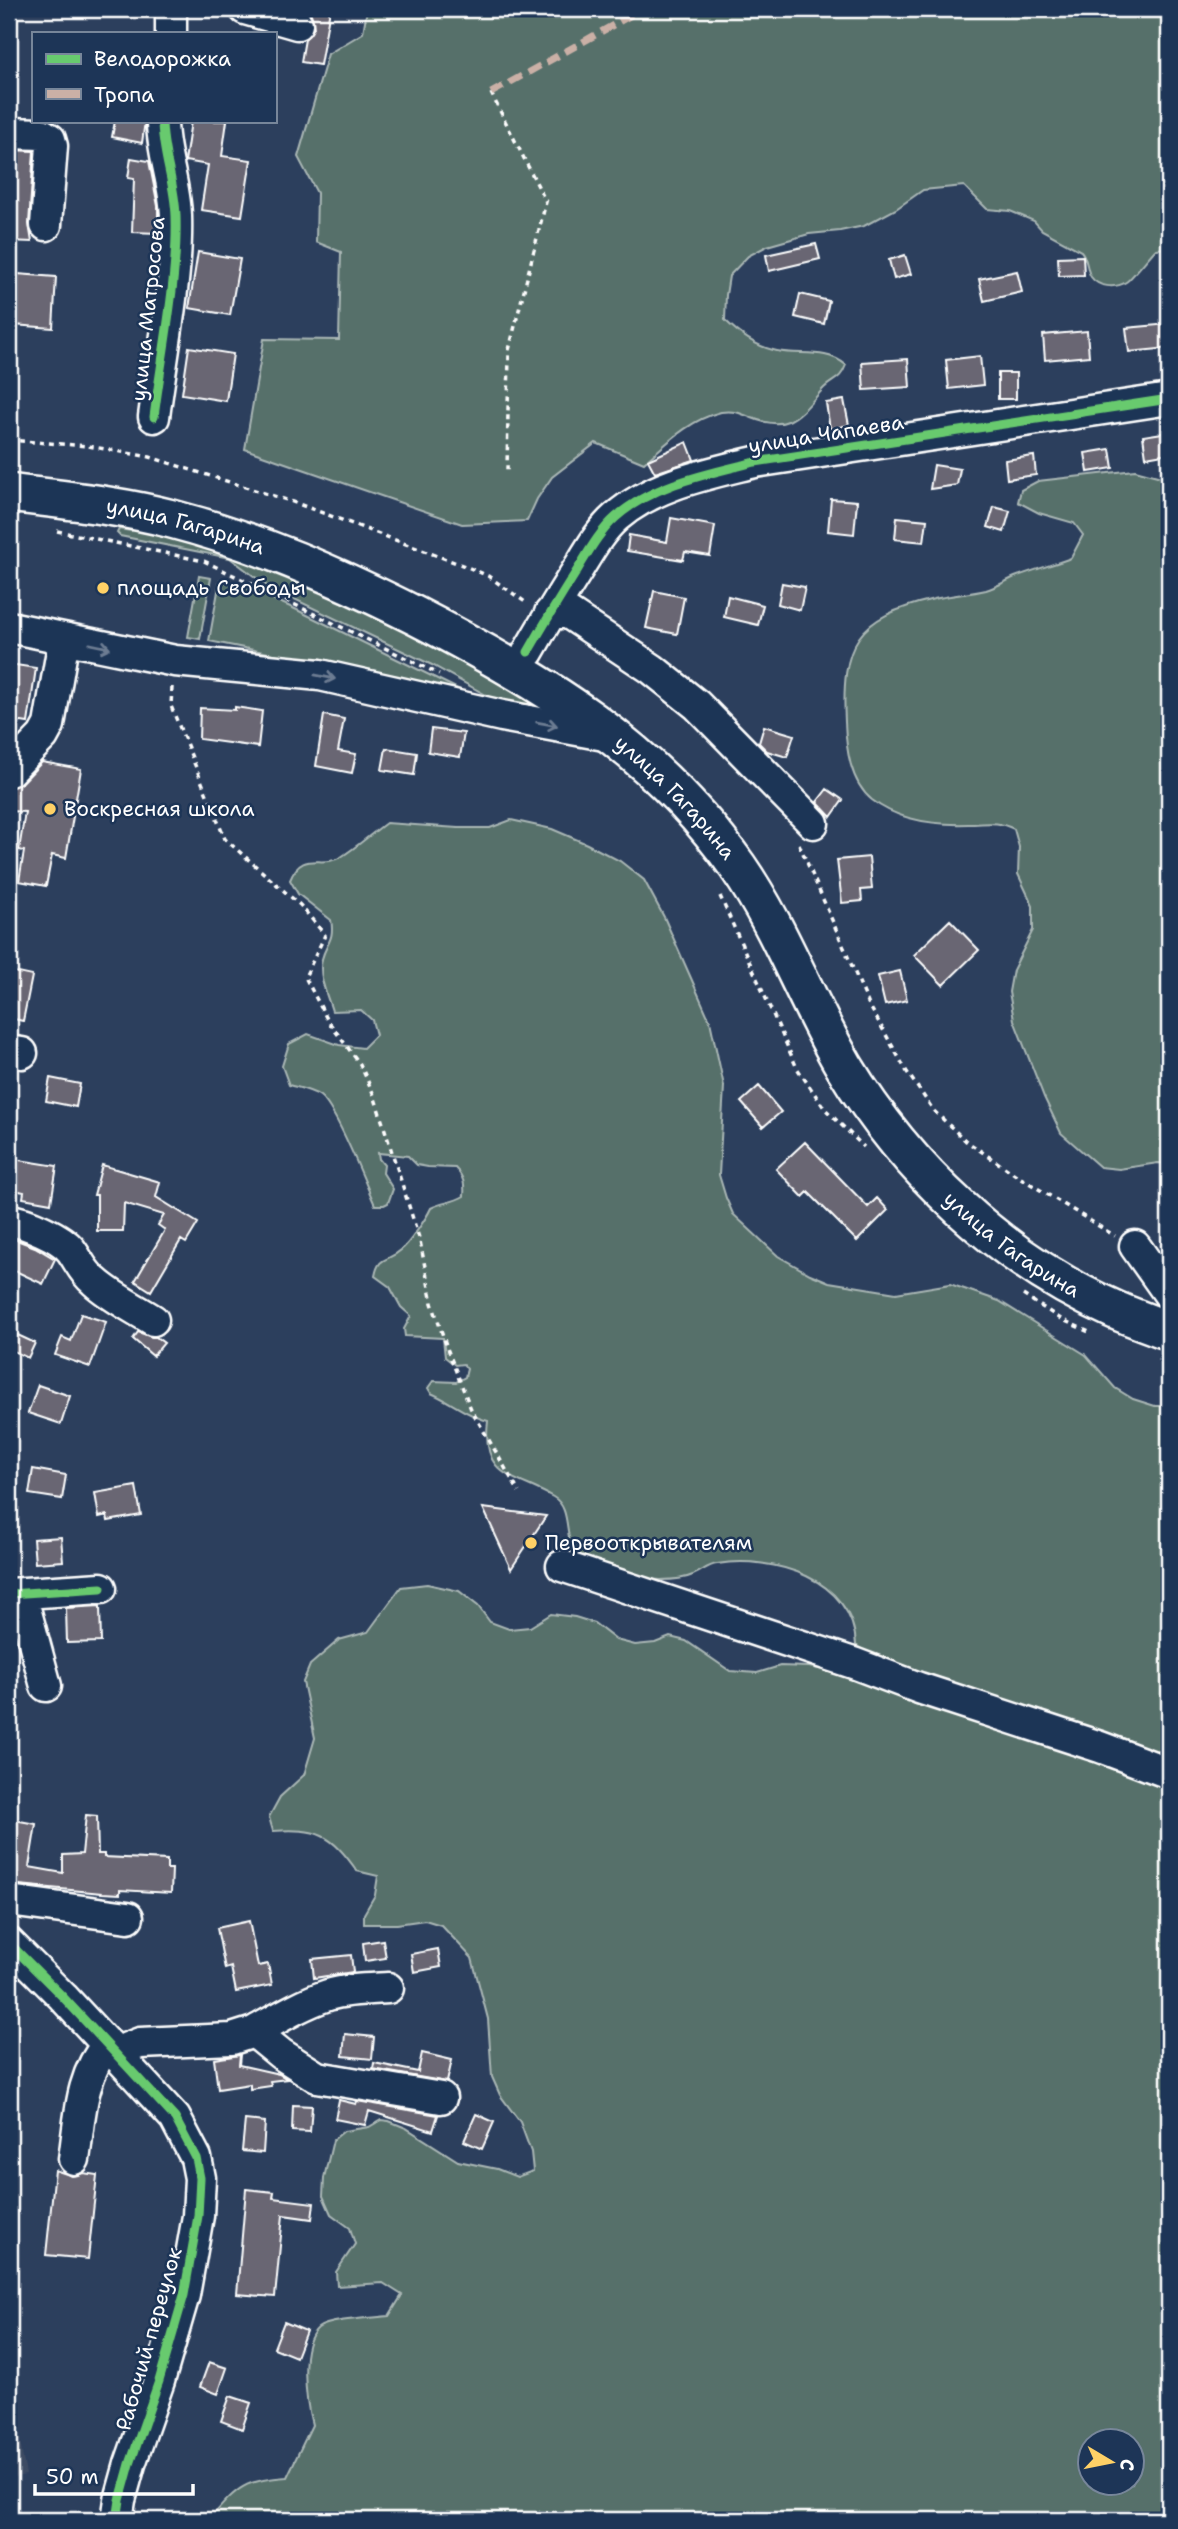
<svg xmlns="http://www.w3.org/2000/svg" width="1178" height="2529" viewBox="0 0 1178 2529" font-family="'Shantell Sans',sans-serif">
  <rect width="100%" height="100%" fill="#2c3f5d"/>
  <filter id="ink" filterUnits="userSpaceOnUse"><feTurbulence type="fractalNoise" baseFrequency=".0143" numOctaves="2"/><feDisplacementMap in="SourceGraphic" scale="14" xChannelSelector="R" yChannelSelector="G"/><feConvolveMatrix kernelMatrix="1 2 1 2 8 2 1 2 1" color-interpolation-filters="sRGB"/></filter>
  <g filter="url(#ink)">
    <path fill="#3e4b64" d="M9 2382 26 2475 9 2478Z"/>
    <path fill="#566f6b" stroke="#aab7b5" stroke-width="2" fill-rule="evenodd" d="M367 9H1169V248L1156 249C1149 256 1132 278 1126 282 1115 289 1098 287 1091 277 1086 269 1088 259 1081 251L1042 230 1034 221 1010 211 987 209 964 186 923 190 896 209 864 226 840 231 809 234 767 246 748 256 729 276 726 295 725 320C740 335 756 347 777 351 801 356 826 348 846 365 840 381 834 378 824 388 800 414 791 433 752 418 740 413 733 410 721 412 689 420 668 442 644 463L596 443 552 477 537 499 527 521 462 524 245 449 264 339 339 340 341 252 316 242 317 193 298 157 328 54 363 33Z
      M1135 470 1161 477 1169 485V1164L1158 1163 1119 1169 1100 1167 1061 1133 1044 1097 1014 1020 1009 992 1013 970 1033 930V906L1018 874 1019 847 1014 829C995 820 988 824 968 824 936 825 899 821 872 800 850 782 846 748 845 722 841 644 856 617 934 599 951 595 969 594 986 590 996 587 1006 581 1015 577 1033 570 1052 565 1071 558L1083 535 1074 523 1039 513 1018 502 1021 490 1038 481Z
      M135 525 210 543 355 602 554 710H513L432 665 267 586 230 558 120 536 117 533 119 529 131 531Z
      M199 576 211 578 200 639 188 637Z
      M220 580 248 588 295 609 466 693 209 641Z
      M511 820 552 829 587 844 620 861 644 880 664 917 710 1021 724 1086 719 1175 726 1198 733 1214 778 1256 810 1274 829 1282 896 1293 950 1284 999 1301 1086 1355 1115 1388 1133 1399 1155 1406H1169V1757L870 1655 856 1645C853 1578 773 1555 717 1564 708 1565 701 1572 693 1575 684 1579 671 1580 661 1580 638 1580 605 1571 584 1561 559 1549 576 1510 553 1497 514 1475 481 1478 488 1421 465 1415 452 1402 431 1393L428 1388 433 1381 456 1382 465 1377 467 1369 463 1364 455 1365 445 1357 443 1338 405 1336 404 1329 411 1316 401 1307 390 1287 375 1276C379 1255 388 1262 401 1250 409 1244 427 1217 431 1208 442 1202 453 1203 464 1196 465 1184 464 1177 455 1168L428 1167 417 1165 408 1156 378 1153 379 1159 384 1165 383 1173 393 1189 388 1203 384 1205H375C365 1183 336 1108 320 1096 311 1090 299 1088 289 1085L282 1066 289 1044 308 1034 339 1045 363 1048 376 1035 372 1020 361 1010 332 1011C327 995 318 976 322 959 326 943 335 940 331 920L298 894 290 880C303 849 321 869 341 857 357 847 371 834 386 823L458 828H490Z
      M427 1584 459 1591 478 1606 490 1622 509 1629 530 1627 551 1614 575 1617 594 1623 616 1640 635 1645 655 1643 670 1637 686 1641 730 1671 757 1673 780 1666 809 1667 839 1673 880 1690 913 1696 1169 1781V2520H209C237 2488 242 2480 287 2477L312 2425C306 2402 298 2345 318 2328 329 2319 374 2318 389 2316L402 2295 383 2283 337 2286 336 2272 355 2244 350 2228 331 2214 323 2196 324 2178 333 2140 344 2131 369 2127 381 2120 389 2121 406 2128 458 2161 497 2169 517 2177 533 2171 531 2152 520 2122 500 2095 492 2077 488 2019 472 1958 441 1925 425 1920 397 1924H364V1914L375 1895 378 1876 357 1871C331 1834 318 1828 273 1831L269 1817 280 1797 304 1775 315 1738 303 1682 310 1665 339 1640 368 1632 401 1587ZM1090 2442H1132V2484H1090Z"/>
    <path fill="#696673" stroke="#fff" stroke-width="2" d="M310 9H330L320 65 301 62 305 39 314 28Z
      M115 121H145L142 143 112 137Z
      M191 121H227L222 156 251 160 242 216 201 210 208 165 185 161Z
      M9 150 34 151 29 224 32 242 9 241Z
      M131 158 149 161 158 206V233L132 232 134 179 128 178Z
      M816 244 820 259 769 271 766 255Z
      M198 252 240 259 230 315 189 308Z
      M905 255 911 274 894 279 889 260Z
      M1083 256 1084 275 1059 276 1058 257Z
      M1017 271 1022 292 984 301 979 279Z
      M17 274 56 277 53 328 13 325Z
      M800 294 829 301 824 324 795 317Z
      M1169 324V348L1129 352 1126 328Z
      M1087 331 1089 356 1045 360 1043 335Z
      M189 347 233 354 226 401 182 394Z
      M980 356 983 385 949 389 946 360Z
      M908 359 910 387 864 390 862 362Z
      M998 373H1016V399H998Z
      M844 400 849 425 830 429 826 403Z
      M1169 432V453L1146 457 1143 436Z
      M687 442 694 460 655 473 648 460Z
      M1110 449 1113 468 1088 472 1085 453Z
      M1034 456 1036 475 1007 479 1005 460Z
      M934 465 960 469 957 485 930 489Z
      M831 499 857 501 854 534 828 531Z
      M994 507 1010 511 1004 532 988 527Z
      M897 517 927 520 924 542 895 539Z
      M671 518 715 526 710 556 685 552 683 560 627 551 629 535 667 542Z
      M782 583 805 587 800 610 778 604Z
      M654 591 684 597 677 634 646 628Z
      M728 596 763 605 758 625 724 617Z
      M9 664 36 668 28 723 9 720Z
      M235 707 262 711 258 747 199 739 200 708 235 710Z
      M324 715 344 719 338 751 356 754 352 773 316 766Z
      M764 726 794 735 787 757 767 751 759 743Z
      M431 729 464 733 460 757 428 752Z
      M386 748 417 753 414 775 382 770Z
      M42 762 81 769 66 858 52 855 46 886 19 881 24 851 19 850 25 812 9 811V788L22 783Z
      M827 789 843 800 831 817 817 802Z
      M869 857 872 889 861 890 862 901 842 903 837 860Z
      M950 920 979 950 943 985 914 955Z
      M9 971 32 976 23 1021 9 1018Z
      M900 971 907 1000 885 1005 878 976Z
      M50 1078 80 1084 76 1107 46 1101Z
      M759 1086 781 1112 763 1127 741 1102Z
      M805 1142 868 1207 877 1198 888 1210 857 1241 808 1192 803 1197 776 1169Z
      M13 1159 57 1166 51 1203 23 1198 24 1192 9 1189Z
      M102 1165 160 1182 156 1197 198 1223 186 1243 181 1240 151 1291 135 1281 165 1230 158 1225 164 1215 124 1203 123 1231H97V1195H94Z
      M14 1239 35 1247 55 1259 43 1284 9 1268V1251Z
      M81 1314 106 1322 90 1367 55 1355 62 1337 71 1341Z
      M9 1331 35 1343 28 1358 9 1349Z
      M138 1332 152 1337H156L164 1343 153 1356 133 1339Z
      M38 1385 70 1396 61 1424 28 1413Z
      M33 1469 66 1475 62 1499 29 1494Z
      M136 1486 141 1515 108 1521 107 1515 99 1517 95 1493Z
      M483 1508 546 1516 511 1569Z
      M61 1537 63 1561 35 1563 33 1539Z
      M100 1606 101 1642 67 1643 66 1608Z
      M86 1815 97 1816 98 1854H104V1857L167 1860V1869H172L171 1893 120 1890V1894L102 1893 9 1884V1819L36 1824 29 1867 63 1873V1855L82 1854Z
      M249 1921 258 1966 268 1964 272 1985 236 1992 231 1967 225 1969 217 1928Z
      M383 1940 386 1958 365 1961 363 1943Z
      M438 1949 441 1967 414 1972 411 1954Z
      M351 1955 353 1972 314 1978 312 1959Z
      M345 2034 374 2037 372 2059 343 2056Z
      M422 2053 452 2060 447 2082 373 2069 374 2063 418 2072Z
      M240 2055 239 2065 279 2074 287 2079 270 2081 271 2086 250 2089V2084L218 2089 214 2059Z
      M339 2100 356 2104 357 2101 438 2115 433 2131 369 2111 365 2125 335 2119Z
      M293 2105 312 2106 310 2132 292 2131Z
      M476 2114 494 2122 482 2149 464 2141Z
      M245 2120 265 2122 263 2153 242 2151Z
      M55 2170 72 2176 83 2173 97 2175 88 2259 46 2255Z
      M246 2189 274 2192 273 2198 314 2203 312 2219 283 2215 275 2297 237 2294Z
      M284 2322 306 2331 296 2357 274 2348Z
      M209 2362 227 2368 218 2394 200 2387Z
      M230 2396 251 2403 242 2429 221 2421Z"/>
    <g fill="none" stroke-linecap="round" stroke-linejoin="round">
      <g stroke="#fff" stroke-width="35">
        <path id="minor" d="M245 9 297 24
          M171 33V9
          M9 133 42 134 50 139 52 146 46 225
          M154 417C162 354 178 278 176 216 175 183 162 153 162 121
          M550 613H568L652 669 697 705 813 823
          M9 627 175 661 320 675 502 716 610 736
          M528 652C544 624 561 596 578 569 589 551 600 531 616 517 654 484 707 474 755 462L1169 399
          M9 771 43 736 49 725 64 639
          M9 1051 22 1053
          M9 1220C26 1222 61 1237 71 1250 79 1261 83 1272 94 1281 110 1296 134 1308 153 1320
          M1135 1246 1169 1294
          M562 1566 856 1664 919 1688 1100 1747 1169 1773
          M9 1594 101 1588
          M21 1594 46 1686
          M9 1901 128 1917
          M9 1943 63 1997 175 2118 196 2158 200 2178 198 2216 184 2295 159 2381 130 2464 120 2500 117 2520
          M254 2032C277 2019 301 2004 328 1995 347 1989 368 1989 388 1988
          M119 2057 127 2048 140 2043 232 2039 254 2032 281 2054 317 2077 441 2098
          M74 2159C80 2120 80 2075 108 2044"/>
      </g>
      <g stroke="#fff" stroke-width="42">
        <g id="major">
          <path id="s1" d="M9 493C63 500 119 505 172 519 257 541 337 576 416 616 543 681 654 748 738 867 781 929 806 1001 844 1066 906 1169 1002 1260 1113 1309 1131 1317 1151 1324 1169 1331"/>
        </g>
      </g>
      <path stroke="#fff" stroke-width="3.5" stroke-dasharray="5 5" stroke-linecap="butt" d="M491 93 546 202 509 350 507 472
        M9 440 88 446 150 457 293 502 465 566 488 576 528 604
        M57 531 204 561 439 674
        M172 687 171 706 225 839 300 905 325 935 305 977 328 1021 360 1064 374 1095 420 1241 432 1303 448 1351 471 1409 519 1492
        M799 844 868 1003 907 1072 934 1111 966 1141 1016 1175 1115 1236
        M720 896 797 1068 825 1109 864 1147
        M1023 1295 1061 1319 1089 1332
        M1158 1359 1169 1364"/>
      <use href="#minor" stroke="#1d3557" stroke-width="30"/>
      <use href="#major" stroke="#1d3557" stroke-width="37"/>
      <path stroke="#cab0a6" stroke-width="7" stroke-dasharray="14 7" stroke-linecap="butt" d="M491 93 642 9"/>
      <g stroke="#1d3557" stroke-width="13">
        <path id="cycleway" d="M154 417C162 354 178 278 176 216 175 183 162 153 162 121
          M528 652C544 624 561 596 578 569 589 551 600 531 616 517 654 484 707 474 755 462L1169 399
          M9 1594 101 1588
          M9 1943 63 1997 175 2118 196 2158 200 2178 198 2216 184 2295 159 2381 130 2464 120 2500 117 2520"/>
      </g>
      <use href="#cycleway" stroke="#67ca6e" stroke-width="9"/>
    </g>
    <defs><path id="oneway-shaft" d="M-6 0H5M1.5-3L5.5 0L1.5 3" fill="none" stroke-width="1.6" stroke-linecap="round" stroke-linejoin="round" transform="scale(1.75)"/></defs>
    <g stroke="#6c7c92">
      <use href="#oneway-shaft" transform="translate(100 646) rotate(12)"/>
      <use href="#oneway-shaft" transform="translate(325 677) rotate(11)"/>
      <use href="#oneway-shaft" transform="translate(547 724) rotate(10)"/>
    </g>
  </g>
  <g fill="#ffd166" stroke="#1d3557" stroke-width="2.5">
    <circle cx="103" cy="588" r="7"/>
    <circle cx="50" cy="809" r="7"/>
    <circle cx="531" cy="1543" r="7"/>
  </g>
  <g text-anchor="middle" stroke-width="5" stroke-linejoin="round" paint-order="stroke">
    <g font-size="21" fill="#fff" stroke="#1d3557">
      <text transform="translate(148 309) rotate(-84)" y="7">улица Матросова</text>
      <text transform="translate(826 434) rotate(-9)" y="7">улица Чапаева</text>
      <text dy="7" stroke="none"><textPath href="#s1" startOffset="180">улица Гагарина</textPath></text>
      <text dy="7" stroke="none"><textPath href="#s1" startOffset="747">улица Гагарина</textPath></text>
      <text dy="7" stroke="none"><textPath href="#s1" startOffset="1314">улица Гагарина</textPath></text>
      <text transform="translate(149 2339) rotate(-74)" y="7">Рабочий переулок</text>
    </g>
    <g font-size="21" fill="#fff" stroke="#1d3557" text-anchor="start">
      <text x="117" y="595">площадь Свободы</text>
      <text x="64" y="816">Воскресная школа</text>
      <text x="545" y="1550">Первооткрывателям</text>
    </g>
  </g>
  <rect width="1178" height="2529" fill="none" stroke="#1d3557" stroke-width="35"/>
  <rect x="18" y="18" width="1143" height="2494" fill="none" stroke="#fff" stroke-width="2.5" filter="url(#ink)"/>
  <rect x="32" y="32" width="245" height="91" fill="#1d3557" stroke="#77869a" stroke-width="2"/>
  <rect x="46" y="54" width="35" height="10" fill="#67ca6e" stroke="#77869a" stroke-width="2"/>
  <text x="94" y="66" font-size="21" fill="#ffffff">Велодорожка</text>
  <rect x="46" y="89" width="35" height="10" fill="#cab0a6" stroke="#77869a" stroke-width="2"/>
  <text x="94" y="102" font-size="21" fill="#ffffff">Тропа</text>
  <g transform="translate(1111 2462) rotate(100)"><circle r="33" fill="#1d3557" stroke="#77869a" stroke-width="2"/>
  <path d="M0-5L12 26L0 18L-12 26Z" fill="#ffd166"/>
  <text y="-10" font-size="19" font-weight="bold" text-anchor="middle" fill="#ffffff">С</text>
  </g>
  <path d="M35 2484v10h158v-10" fill="none" stroke="#ffffff" stroke-width="3.5"/>
  <text x="46" y="2484" font-size="21" fill="#ffffff" stroke="#1d3557" stroke-width="5" paint-order="stroke">50 m</text>
</svg>
